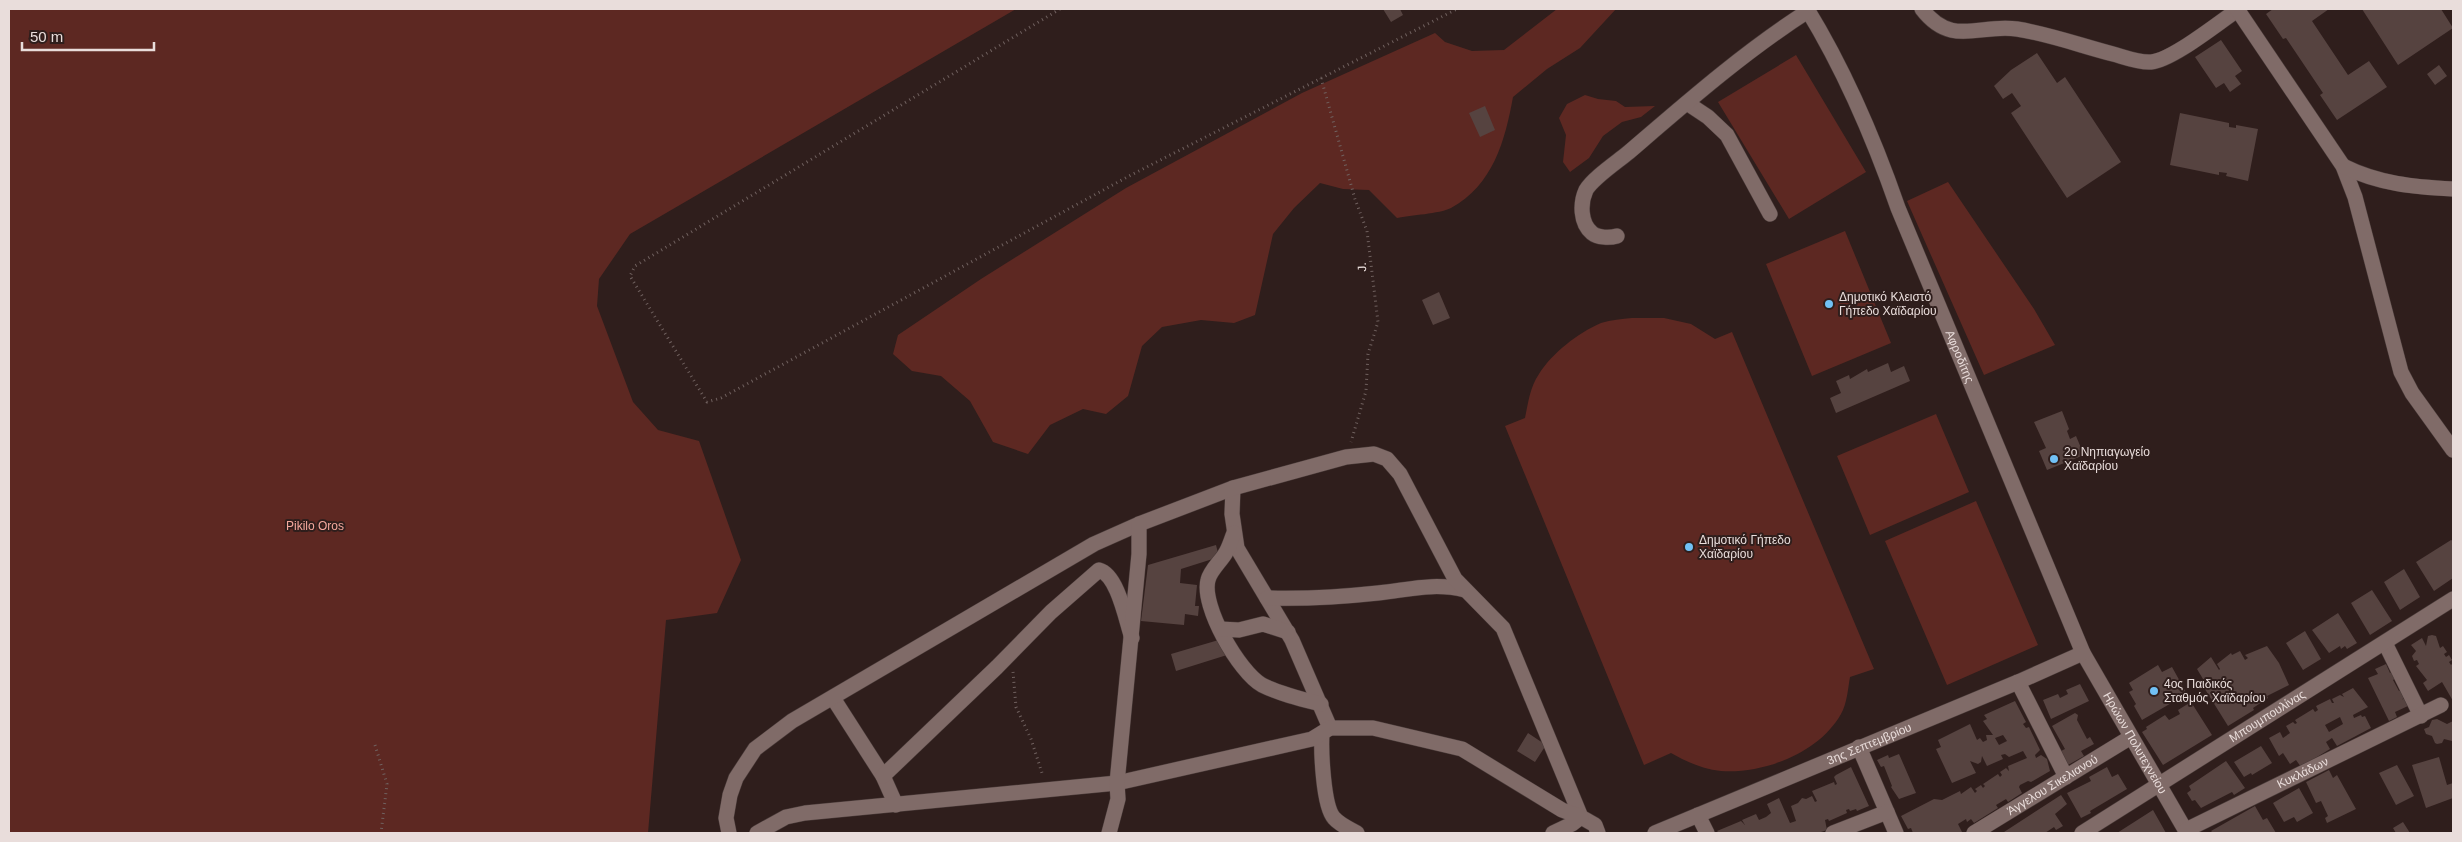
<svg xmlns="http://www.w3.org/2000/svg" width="2462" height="842" viewBox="0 0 2462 842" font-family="Helvetica,sans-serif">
  <rect width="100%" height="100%" fill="#2f1e1c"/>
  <path fill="#5d2822" d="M9 9H1016L630 234 599 279 597 306 633 402 658 430 699 441 741 560 717 613 666 620 648 833H9Z
    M1557 9H1616L1580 48 1547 69 1513 97C1505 141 1493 185 1451 208 1439 214 1411 215 1397 218L1369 190 1343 189 1320 183 1294 208 1273 234 1255 315 1234 323 1201 320 1162 327 1142 346 1128 396 1106 414 1083 409 1050 425 1028 454 993 442 970 401 941 376 912 371 893 354 898 335 981 279 1126 188 1302 93 1435 33 1445 42 1472 51 1504 50Z
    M1796 55 1866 172 1789 219 1718 102Z
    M1585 95 1598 99 1616 101 1625 107 1655 106 1641 117 1622 122 1603 136 1589 158 1570 172 1563 162 1566 135 1559 118 1567 104Z
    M1948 182 2034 309 2055 345 1984 375 1907 201Z
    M1845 231 1891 343 1812 376 1766 264Z
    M1632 318H1664L1691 324 1715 339 1732 332 1874 669 1850 677C1848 688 1847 704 1841 714 1819 753 1764 774 1721 771 1702 769 1687 762 1671 753L1644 765 1505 426 1525 418C1528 403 1530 387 1539 374 1552 353 1578 333 1601 323 1611 320 1622 319 1632 318Z
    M1936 414 1969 492 1870 535 1837 456Z
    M1976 501 2038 645 1947 685 1885 541Z"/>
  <path fill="#564340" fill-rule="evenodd" d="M1383 9H1400L1403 15 1391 22Z
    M2273 9H2329L2312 21 2348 75 2369 61 2387 87 2337 120 2320 95 2323 93 2286 38 2283 39 2266 14Z
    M2362 9H2441L2453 28 2398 65Z
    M2221 40 2242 71 2235 76 2241 84 2230 92 2224 83 2216 88 2195 57Z
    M2037 53 2057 83 2065 77 2121 162 2067 198 2011 113 2021 106 2012 93 2003 99 1994 86 2011 70Z
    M2439 65 2447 76 2435 85 2427 74Z
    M1485 106 1495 130 1480 137 1469 113Z
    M2180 113 2229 123V127L2236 128V125L2258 129 2248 181 2226 176 2227 173 2219 172V175L2170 165Z
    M1439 292 1450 318 1433 325 1422 300Z
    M1888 363 1891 372 1904 366 1910 381 1836 413 1830 398 1841 393 1836 381 1849 375 1850 379 1867 369 1868 372Z
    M2062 411 2069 429 2067 431 2070 439 2076 436 2084 455 2047 470 2039 451 2046 448 2034 422Z
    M2451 540 2453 541V578L2434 591 2416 562Z
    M1216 545 1219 557 1181 569 1180 583 1197 585 1195 606H1199L1198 616 1185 614 1184 625 1141 621 1148 565Z
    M2404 569 2420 597 2400 610 2384 582Z
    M2372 590 2392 621 2370 635 2351 603Z
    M2338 613 2357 643 2347 649 2345 646 2341 649 2340 646 2329 653 2312 630Z
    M2305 631 2321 659 2303 670 2286 643Z
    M2432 635 2436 636 2440 648 2443 646 2447 652 2444 654 2446 657 2449 655 2452 660 2449 662 2451 665 2453 663V701L2442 682 2428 691 2423 683 2427 680 2416 666 2419 664 2417 660 2414 661 2412 656 2416 651 2411 645 2422 638 2426 646 2428 636Z
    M1222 639 1227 655 1176 671 1171 654Z
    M2267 646 2279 663 2289 685 2267 696 2268 698 2253 708 2254 710 2228 726 2203 686 2206 684 2197 669 2211 657 2219 670 2220 669 2217 664 2231 653 2232 655 2240 651 2245 660 2248 658 2245 655Z
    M2386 664 2390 673 2393 671 2396 678 2393 680 2399 691 2401 690 2404 697 2402 700 2404 698 2408 706 2395 712 2397 717 2389 721 2368 678 2378 674 2375 669Z
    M2158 665 2162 672 2172 667 2187 694 2142 720 2134 706 2136 704 2129 692 2133 690 2129 683Z
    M2080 684 2089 701 2051 719 2043 700 2058 694 2060 698 2068 694 2066 690Z
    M2353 688 2368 707 2353 715 2354 718 2361 715 2362 717 2365 716 2371 728 2337 746 2332 738 2326 742 2330 749 2301 767 2296 760 2290 764 2283 753 2279 756 2269 738 2280 732 2283 738 2290 733 2286 726 2293 722 2295 724 2297 723 2295 720 2313 709 2315 712 2318 710 2316 706 2330 699 2332 703H2334L2332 699 2340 695 2344 697 2342 694ZM2340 717 2343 724 2329 732 2325 725Z
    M2015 701 2026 722 2023 724 2026 728 2029 727 2040 750 2035 755 2036 758 2041 755 2047 759 2050 771 2031 782 2028 781 2020 785 2019 787 2022 793 2008 802 2006 799 1996 805 1998 808 1974 823 1971 819 1967 822 1966 819 1958 824 1962 832 1960 833H1913L1911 828 1908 829 1901 816 1934 799 1942 800 1960 791 1961 794 1971 787 1975 793 1977 791 1975 789 1981 785 1983 788 1985 786 1983 784 1998 774 2000 777 2002 775 2000 772 2006 768 2009 771 2008 766 2027 758 2023 751 2009 757 2005 754 2001 755 2003 759 1987 766 1982 756 1981 762 1978 764 1970 761 1976 773 1952 783 1936 749 1941 747 1938 740 1970 724 1977 740 1980 738 1983 742 1987 740 1986 735H1993L1983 721 1987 719 1984 715ZM2003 735 2007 741 1999 745 1995 738Z
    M2191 702 2212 735 2163 765 2142 732 2147 729 2146 727 2165 715 2169 720 2180 714 2178 710Z
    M2075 713 2078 715 2077 720 2087 739 2090 737 2094 744 2081 751 2084 756 2068 765 2061 751 2065 749 2052 726Z
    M2437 719 2447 724 2453 721 2452 741 2444 739 2442 743 2437 744 2435 743 2432 736 2426 734 2424 729 2429 727 2432 720Z
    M1528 733 1546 745 1535 762 1517 751Z
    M2261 746 2272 763 2252 775 2251 773 2244 777 2234 762Z
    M1899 754 1916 793 1899 799 1891 787 1892 786 1884 766 1881 767 1877 760 1888 755 1889 758Z
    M2439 757 2447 785 2453 783V798L2426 808 2412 765Z
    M2226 761 2245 788 2234 795 2232 792 2201 808 2195 800 2192 801 2187 793 2191 790 2189 786Z
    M2397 765 2414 796 2396 805 2379 773Z
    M1851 767 1869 806 1857 811 1856 809 1850 811 1849 809 1846 810 1847 813 1829 821 1828 819 1825 820 1827 830 1818 833H1719L1717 831 1741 821 1745 825 1742 820 1756 814 1759 820 1766 817 1771 813 1767 804 1779 798 1790 823 1796 821 1791 806 1798 803 1802 798 1806 799 1812 796 1815 802 1817 801 1812 791 1834 782 1835 785 1837 784 1834 777 1836 775Z
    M2107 767 2112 777 2118 774 2127 789 2090 811 2091 813 2081 818 2067 793 2091 781 2089 777Z
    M2329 770 2333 778 2337 775 2356 809 2327 823 2325 818 2328 816 2321 801 2316 803 2306 782Z
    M2299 788 2313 813 2297 822 2294 817 2284 822 2273 803Z
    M2061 795 2067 804 2055 814 2063 826 2056 830 2054 827 2045 833 2004 832Z
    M2255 806 2263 820 2267 818 2276 833H2213L2211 831Z
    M2153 810 2166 833H2117Z
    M2403 822 2410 833H2396L2393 828Z"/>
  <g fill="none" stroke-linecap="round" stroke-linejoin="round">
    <g stroke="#493b39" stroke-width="16">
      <g id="minor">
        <path id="s1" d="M1807 9C1845 71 1874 139 1898 208L2083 653 2187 833"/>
        <path d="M1922 9C1952 48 1980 23 2017 29 2049 34 2082 46 2113 54 2124 57 2139 63 2151 62 2173 60 2219 22 2239 9"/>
        <path d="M2237 9 2343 166 2355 197 2401 372 2412 393 2453 450"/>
        <path d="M1687 103 1708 117 1727 135 1770 214"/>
        <path d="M2343 166C2379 184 2414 187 2453 189"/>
        <path d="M1617 236C1610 238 1598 238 1592 233 1580 223 1580 203 1586 190 1593 178 1617 162 1629 152 1686 103 1744 52 1808 11"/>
        <path d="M1233 488 1232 514 1237 548 1292 640 1330 728"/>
        <path d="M1234 533C1231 540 1229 548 1225 554 1220 562 1210 571 1208 580 1201 606 1239 672 1262 685 1280 694 1301 699 1321 704"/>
        <path d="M1267 598C1304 599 1341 597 1378 593 1408 590 1434 582 1465 590"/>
        <path d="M1220 629 1239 630 1263 624 1288 632"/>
        <path d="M2385 643 2421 716"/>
        <path d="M2018 682 2066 777"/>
        <path d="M833 698 883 776 896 805"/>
        <path d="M1322 733C1321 750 1323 806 1334 818 1340 825 1350 829 1357 833"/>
        <path d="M1859 747 1896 833"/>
        <path d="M883 776 997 667 1051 612 1099 570C1118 575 1126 621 1132 638"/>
        <path d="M1698 815 1707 833"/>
        <path id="s2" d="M2186 830 2441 705"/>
        <path d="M729 833 726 818 730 795 736 778 755 749 792 721 1094 544 1139 524 1233 488 1346 457 1374 454 1387 459 1400 474 1455 579 1503 628 1581 817 1595 825 1598 833"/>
        <path d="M757 833 786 817 805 813 1117 783 1312 739 1330 728H1373L1462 749 1562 810 1581 817 1572 824 1553 833"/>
        <path d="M1109 833 1118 799 1117 783 1139 554V524"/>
        <path id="s3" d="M1655 833 2018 682 2083 653"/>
        <path d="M1833 833 1887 812"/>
        <path id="s4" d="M1974 833 2131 737"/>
        <path id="s5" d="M2082 833 2453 599"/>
      </g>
    </g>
    <path stroke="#70615f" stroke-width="3" stroke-dasharray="1 4" stroke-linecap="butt" d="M1060 9 635 266 630 276 707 402 721 398 1131 175 1457 9
      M1321 78 1355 199 1367 231 1378 322 1368 354 1366 391 1351 442
      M1013 672 1016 707 1031 739 1043 776
      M375 745 387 784 381 833"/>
    <use href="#minor" stroke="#806b68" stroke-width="15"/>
  </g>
  <g fill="#71c1f5" stroke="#2f1e1c" stroke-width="2">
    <circle cx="1829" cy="304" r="5"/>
    <circle cx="2054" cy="459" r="5"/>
    <circle cx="1689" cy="547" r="5"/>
    <circle cx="2154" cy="691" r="5"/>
  </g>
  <g text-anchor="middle" stroke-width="4" stroke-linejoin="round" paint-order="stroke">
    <g font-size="12" fill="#e9dddb" stroke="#2f1e1c">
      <text transform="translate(1362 267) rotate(-93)" y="4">J.</text>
      <text dy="4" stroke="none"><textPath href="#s1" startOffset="380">Αφροδίτης</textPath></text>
      <text dy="4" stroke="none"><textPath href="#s5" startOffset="219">Μπουμπουλίνας</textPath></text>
      <text dy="4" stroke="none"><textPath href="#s3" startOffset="232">3ης Σεπτεμβρίου</textPath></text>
      <text dy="4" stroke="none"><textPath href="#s1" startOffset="805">Ηρώων Πολυτεχνείου</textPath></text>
      <text dy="4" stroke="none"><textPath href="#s2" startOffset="130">Κυκλάδων</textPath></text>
      <text dy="4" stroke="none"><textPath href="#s4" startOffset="92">Άγγελου Σικελιανού</textPath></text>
    </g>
    <g font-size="12" fill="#e9dddb" stroke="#2f1e1c" text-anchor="start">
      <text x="1839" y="301">Δημοτικό Κλειστό<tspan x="1839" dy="14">Γήπεδο Χαϊδαρίου</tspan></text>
      <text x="2064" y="456">2ο Νηπιαγωγείο<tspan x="2064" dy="14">Χαϊδαρίου</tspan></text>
      <text x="1699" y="544">Δημοτικό Γήπεδο<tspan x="1699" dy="14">Χαϊδαρίου</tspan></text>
      <text x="2164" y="688">4ος Παιδικός<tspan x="2164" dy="14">Σταθμός Χαϊδαρίου</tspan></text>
    </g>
    <g font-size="12" fill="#f4a89d" stroke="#2f1e1c">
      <text x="315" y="530">Pikilo Oros</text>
    </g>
  </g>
  <rect width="2462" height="842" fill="none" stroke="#e9dddb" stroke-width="20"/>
  <path d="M22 42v8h132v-8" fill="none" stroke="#e9dddb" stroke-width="2.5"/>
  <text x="30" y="42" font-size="15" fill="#e9dddb" stroke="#2f1e1c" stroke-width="4" paint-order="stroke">50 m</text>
</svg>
